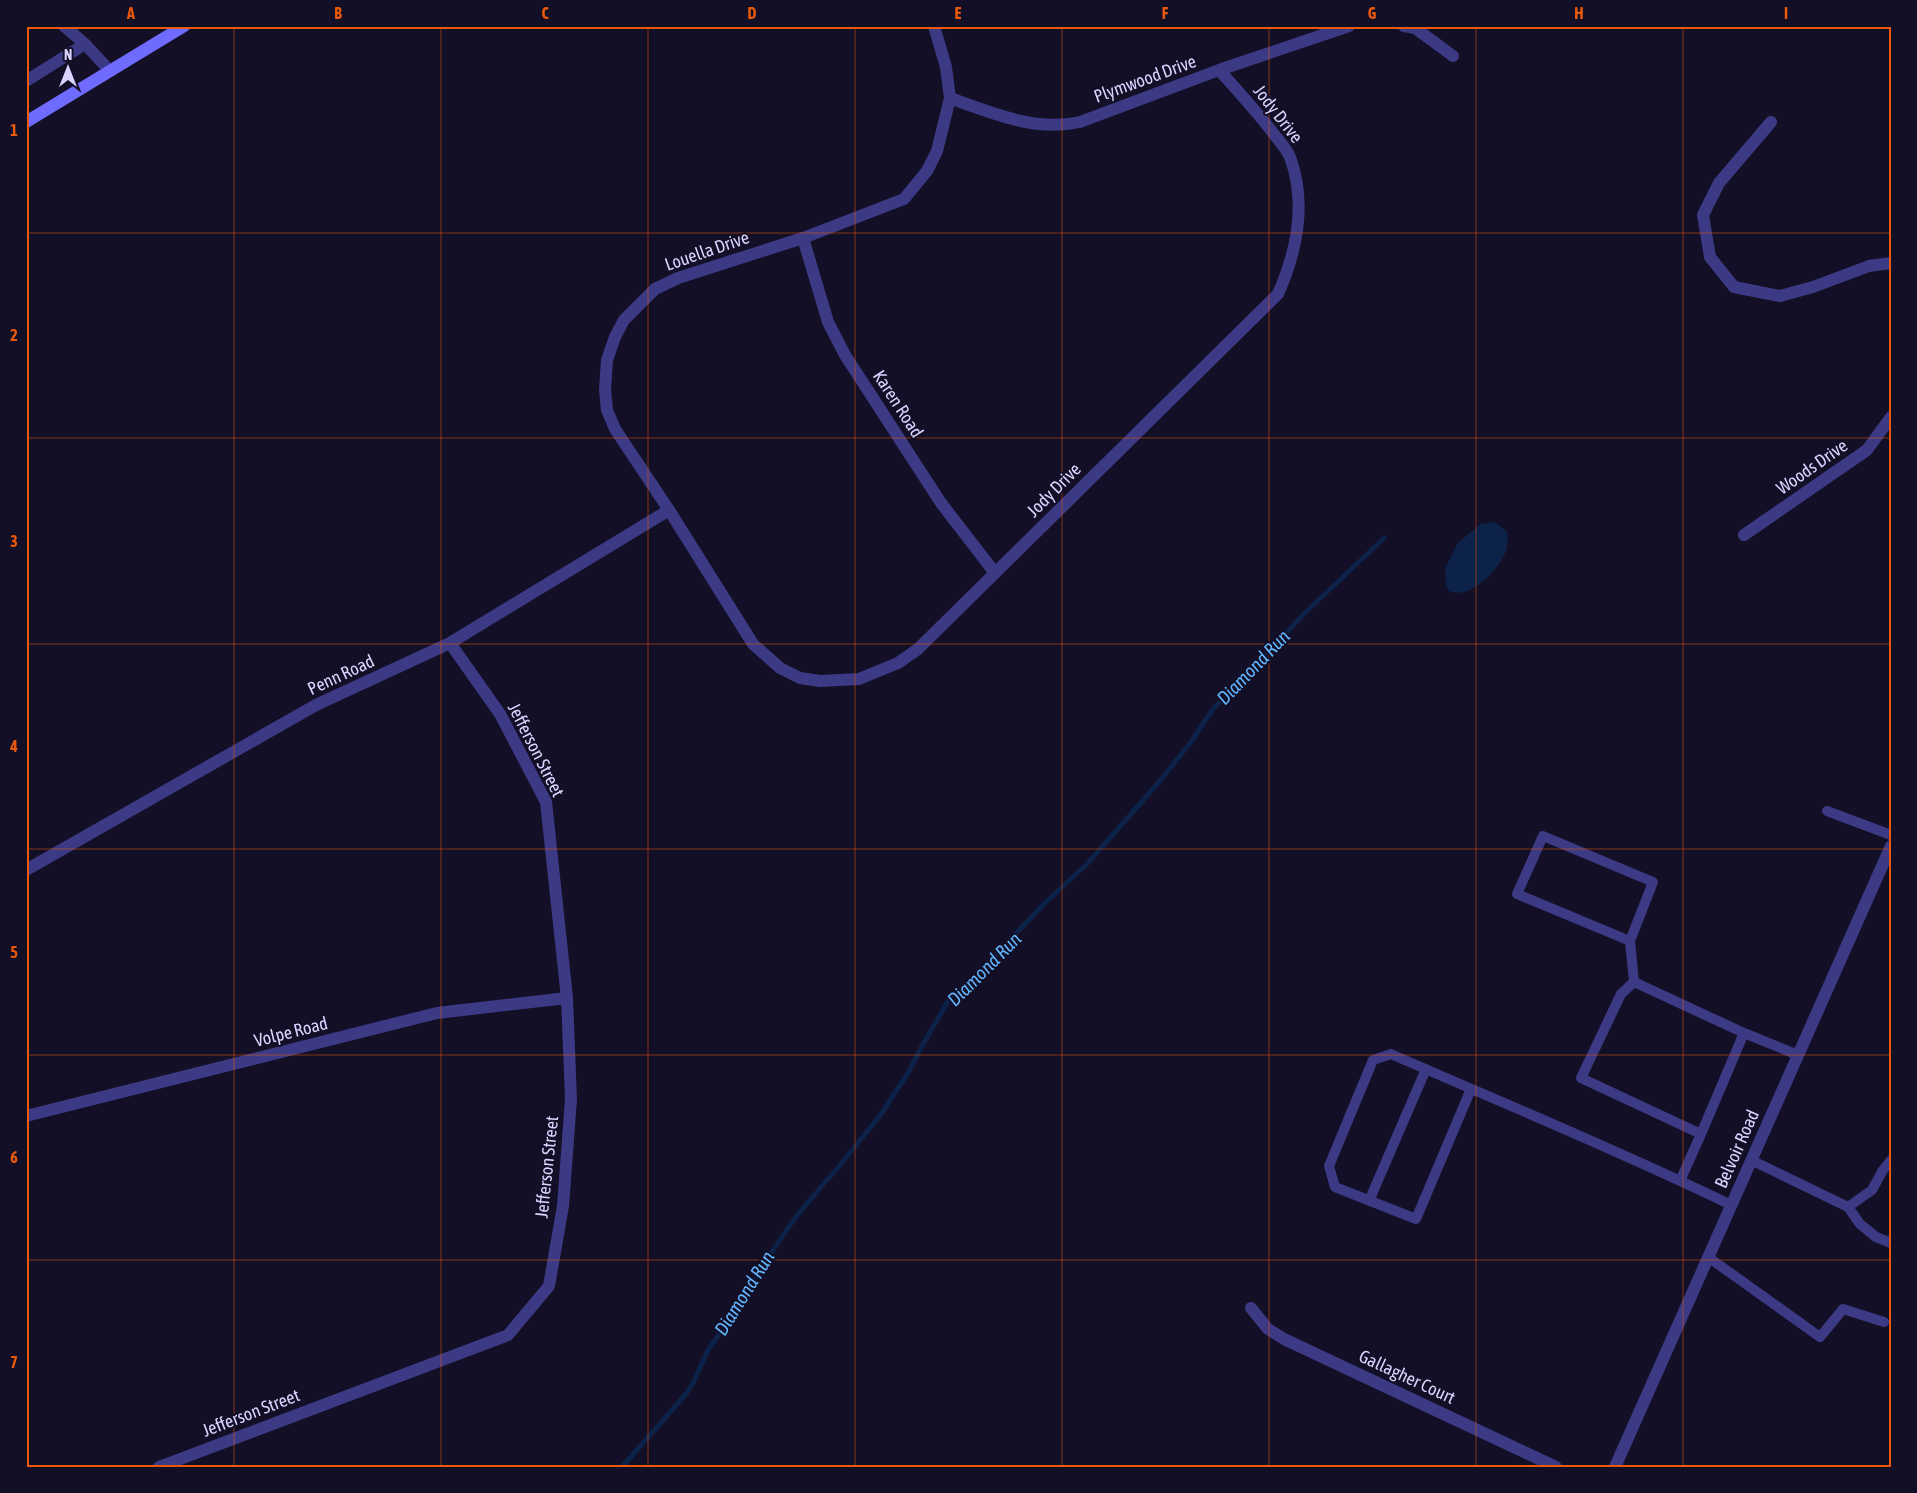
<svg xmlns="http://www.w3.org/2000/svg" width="1917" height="1493" viewBox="0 0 1917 1493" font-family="'Asap Condensed',sans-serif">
  <rect width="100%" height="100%" fill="#130f26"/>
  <path fill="#0c2248" d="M1492 522 1496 523 1507 532C1507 537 1509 543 1507 548 1502 567 1471 601 1449 591L1446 585 1445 569 1457 544 1480 524Z"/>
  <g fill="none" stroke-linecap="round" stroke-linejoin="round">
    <path stroke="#0c2248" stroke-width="5" d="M622 1467 686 1394 693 1383 708 1350 731 1318 736 1308C764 1267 784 1228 816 1193 821 1188 825 1180 831 1176L879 1117 908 1073 922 1046 950 998 968 984 1044 904 1088 863 1159 782 1191 742 1213 709 1306 612 1384 538"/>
    <path stroke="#3d3a85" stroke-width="10" d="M1827 811 1891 835
      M1630 941 1653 882 1543 836 1517 894 1630 941 1634 982
      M1471 1089 1416 1219 1335 1187 1329 1166 1373 1060 1391 1054C1505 1104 1620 1151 1731 1205
      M1701 1134 1744 1033
      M1751 1160 1848 1207 1860 1224 1876 1237 1891 1243
      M1680 1181 1701 1134 1581 1078 1621 994 1634 982 1744 1033 1798 1055
      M1369 1201 1426 1069
      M1848 1207 1872 1190 1883 1170 1891 1160
      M1708 1257 1820 1337 1843 1309 1884 1322"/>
    <path stroke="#3d3a85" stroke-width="12" d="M64 26 85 44 110 71
      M934 26 946 67 950 98 937 151 927 171 904 199 803 238 678 278 655 289 624 320 615 337 607 360 605 390 607 410 615 429 669 510 753 644 780 668 800 678 820 681 859 679 898 663 918 649 1278 294C1297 251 1307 203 1290 157 1287 150 1281 143 1277 138 1259 114 1239 92 1219 70
      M1404 26 1415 28 1453 56
      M26 81 85 44
      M950 98C992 113 1035 132 1080 122L1219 70 1349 26
      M1771 122 1719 183 1703 215 1710 257 1734 287 1780 296 1813 287 1869 266 1891 263
      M803 238 828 322 845 355 941 503 995 573
      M1744 535 1867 450 1891 417
      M26 870 316 705 450 643 669 510
      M26 1116 437 1013 567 998
      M1251 1308 1268 1329 1284 1339 1556 1467
      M159 1467 508 1335 549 1286 563 1206 571 1099 567 998 546 802 500 714 450 643"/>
    <path stroke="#3d3a85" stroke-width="12" d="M1615 1467 1891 846"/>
    <path stroke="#6f6bff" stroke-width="12" d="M26 122 184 26"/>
  </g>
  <path fill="none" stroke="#e8590c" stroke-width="1" stroke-opacity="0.55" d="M234 26V1467M441 26V1467M648 26V1467M855 26V1467M1062 26V1467M1269 26V1467M1476 26V1467M1683 26V1467M26 233H1891M26 438H1891M26 644H1891M26 849H1891M26 1055H1891M26 1260H1891"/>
  <g text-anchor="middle" stroke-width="4" stroke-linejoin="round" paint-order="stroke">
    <g font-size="18" fill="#d9d4ff" stroke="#130f26">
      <text transform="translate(1145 79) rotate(-20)" y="6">Plymwood Drive</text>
      <text transform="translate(1278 114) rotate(52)" y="6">Jody Drive</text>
      <text transform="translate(707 251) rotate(-19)" y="6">Louella Drive</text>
      <text transform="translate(898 404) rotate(57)" y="6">Karen Road</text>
      <text transform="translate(1812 467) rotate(-35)" y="6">Woods Drive</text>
      <text transform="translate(1054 490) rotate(-45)" y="6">Jody Drive</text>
      <text transform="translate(341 675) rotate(-25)" y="6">Penn Road</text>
      <text transform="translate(536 750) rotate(63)" y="6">Jefferson Street</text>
      <text transform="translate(291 1032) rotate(-14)" y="6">Volpe Road</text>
      <text transform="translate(1737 1149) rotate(-66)" y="6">Belvoir Road</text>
      <text transform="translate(547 1167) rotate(-84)" y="6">Jefferson Street</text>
      <text transform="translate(1407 1377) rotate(25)" y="6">Gallagher Court</text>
      <text transform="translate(251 1413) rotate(-21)" y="6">Jefferson Street</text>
    </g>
    <g font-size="19" font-style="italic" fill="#62b6ff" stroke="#130f26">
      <text transform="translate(1253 667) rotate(-46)" y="7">Diamond Run</text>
      <text transform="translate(984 969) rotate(-45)" y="7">Diamond Run</text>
      <text transform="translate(744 1293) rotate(-58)" y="7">Diamond Run</text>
    </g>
  </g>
  <rect width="1917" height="1493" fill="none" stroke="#130f26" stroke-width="55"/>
  <g transform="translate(68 68)" stroke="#130f26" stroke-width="4" paint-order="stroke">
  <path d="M0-4L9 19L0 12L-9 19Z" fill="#d9d4ff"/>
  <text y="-8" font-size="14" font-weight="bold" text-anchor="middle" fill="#d9d4ff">N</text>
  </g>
  <rect x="28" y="28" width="1862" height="1438" fill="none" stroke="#e8590c" stroke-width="2"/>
  <g font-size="16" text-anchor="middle" font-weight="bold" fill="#e8590c">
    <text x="131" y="19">A</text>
    <text x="338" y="19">B</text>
    <text x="545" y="19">C</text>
    <text x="752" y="19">D</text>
    <text x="958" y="19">E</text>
    <text x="1165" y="19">F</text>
    <text x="1372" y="19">G</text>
    <text x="1579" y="19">H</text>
    <text x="1786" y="19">I</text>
    <text x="14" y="136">1</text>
    <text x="14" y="341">2</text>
    <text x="14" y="547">3</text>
    <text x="14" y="752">4</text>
    <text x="14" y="958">5</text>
    <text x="14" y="1163">6</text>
    <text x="14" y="1368">7</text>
  </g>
</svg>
